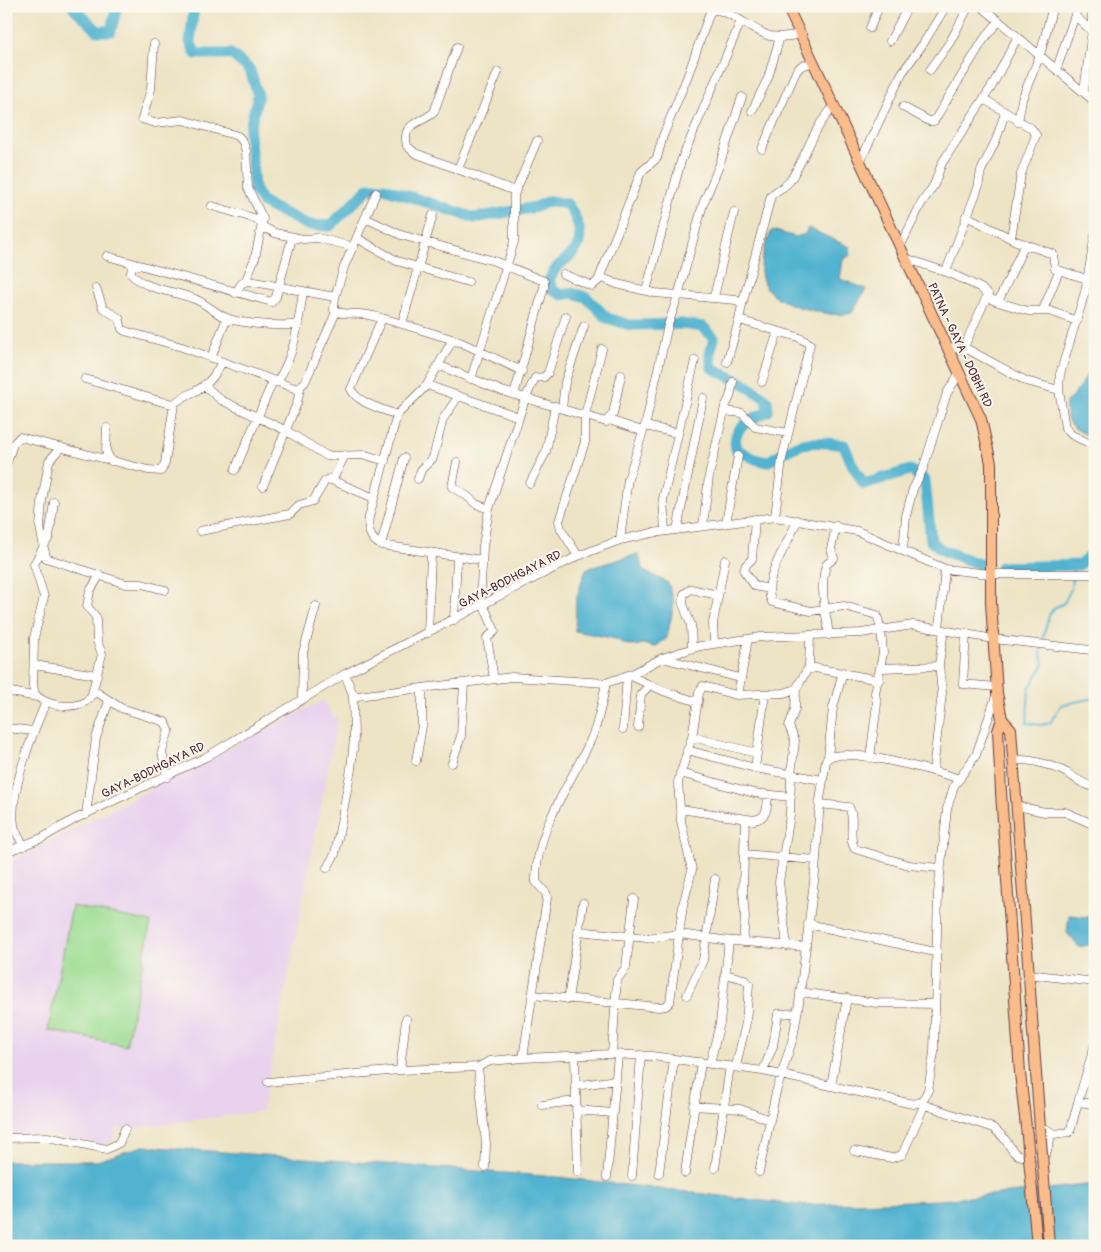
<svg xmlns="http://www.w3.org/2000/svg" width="1101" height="1252" viewBox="0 0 1101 1252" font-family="Pangolin,sans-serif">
  <rect width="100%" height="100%" fill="#fbf7ec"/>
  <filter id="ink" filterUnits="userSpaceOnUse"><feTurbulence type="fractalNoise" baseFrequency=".02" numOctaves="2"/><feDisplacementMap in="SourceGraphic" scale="10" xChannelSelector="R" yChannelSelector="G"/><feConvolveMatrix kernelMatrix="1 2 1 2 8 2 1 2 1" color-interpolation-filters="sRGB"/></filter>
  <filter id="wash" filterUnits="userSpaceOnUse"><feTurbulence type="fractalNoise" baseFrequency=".0096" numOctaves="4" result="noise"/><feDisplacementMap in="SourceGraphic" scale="20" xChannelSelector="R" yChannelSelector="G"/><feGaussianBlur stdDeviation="1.12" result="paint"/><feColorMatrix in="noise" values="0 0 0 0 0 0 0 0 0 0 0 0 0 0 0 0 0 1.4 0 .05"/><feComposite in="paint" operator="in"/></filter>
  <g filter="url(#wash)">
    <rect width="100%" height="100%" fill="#ede4c5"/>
    <path fill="#e8d2ee" d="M324 700 333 718 338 717 262 1111 129 1129 117 1128 114 1139 105 1145 49 1134H6V864Z"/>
    <path fill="#9ede94" stroke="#747e60" d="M72 906 151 922 126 1046 48 1030Z"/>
    <path fill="#51b3d0" stroke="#4e697e" d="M808 228 850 247V255L843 260 840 279 866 289 852 313C837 317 825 313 810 310 760 298 750 278 772 230L796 237 805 234Z
      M1095 361V439C1075 429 1064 427 1066 402 1077 396 1087 373 1095 361Z
      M638 554 644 571 668 583 674 603 667 638 655 647 643 644 635 646 624 644 616 639 575 631 576 599 586 569Z
      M1069 915 1095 918 1093 944 1079 947 1067 933Z
      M143 1146 557 1177 798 1205 941 1200 1095 1184V1246H6V1161H97Z"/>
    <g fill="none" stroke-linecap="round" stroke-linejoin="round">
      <path stroke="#51b3d0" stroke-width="2" d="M1073 572V565
        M1042 642 1049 615 1054 608 1064 603 1071 589 1072 577
        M1042 647 1041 655 1044 664 1029 688 1027 723 1041 725 1050 723 1061 705 1095 698"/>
      <path stroke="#51b3d0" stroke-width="11" d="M72 6 98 31H111L117 6
        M194 6 190 42 196 54H231L250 70 258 95 249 132 252 162 254 189 263 203 308 225 330 226 369 188H384L475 218 536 207 549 201 567 204C577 217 587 240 572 254 560 265 558 263 549 280L553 290 562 295 572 293 586 297 607 318 630 325 682 324 703 327 714 338 710 354 712 368 745 384 767 400 768 411C750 420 731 427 736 449L755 459 767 462C801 442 805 439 844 445L853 466 864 484 910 470 925 480 931 541 942 550 984 566
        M1001 567 1079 565 1095 553"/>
    </g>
  </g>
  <g filter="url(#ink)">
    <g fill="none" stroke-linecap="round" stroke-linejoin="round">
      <g stroke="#623d42" stroke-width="9">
        <path id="minor" d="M981 6 1095 102
          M1075 16 1094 33
          M870 28 879 6
          M890 41 908 6
          M154 44 151 89 142 119 155 123 183 120 238 136 243 142 246 151 248 188 263 219 255 258 245 282
          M457 47 434 112C422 124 401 121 407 146L415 153 515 191
          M1057 68 1078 6
          M930 70 950 42 969 6
          M1084 91 1092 31V6
          M984 99 1031 128 1036 135 1021 174 1011 238
          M903 107 929 121H934L984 39 998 22
          M752 111 768 78 780 37
          M1018 122 1022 99 1040 55 1053 6
          M762 149 796 72 801 66 814 62
          M860 162 902 73 923 44 946 6
          M458 169 498 72
          M376 193 344 267 335 297 334 310C341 316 358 312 368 315 397 321 426 332 455 340
          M212 206 257 219 265 228 275 233 303 239 318 238 354 247
          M966 216 1016 241 1053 254 1055 269 1087 279
          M365 218 401 235 494 261 544 281V287L514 395
          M357 238 397 261 468 282
          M900 247 921 204 934 185 942 163 992 86 1017 38
          M107 256 272 302 276 297 292 238
          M905 258 952 274 981 288 991 299 998 302 1028 311H1050L1077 321
          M132 264 131 274C148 292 178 290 199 301 209 306 219 316 229 319 247 324 281 327 299 324
          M946 271 978 188 981 171 996 140 1005 113
          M563 274 592 286 598 281 641 172 657 158 663 136 688 75 710 12C722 3 756 33 770 36 781 38 791 36 802 34
          M600 277 617 284 655 293 736 300 742 305 739 320 798 337 810 344 782 459 775 517
          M96 288 103 308 119 318 122 329 125 331 182 347 297 389 305 382 336 312
          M646 291 681 161 741 21
          M235 293 242 283 249 281 335 297
          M714 297 734 212
          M998 302 1025 244
          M742 305 771 196C777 189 786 188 791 179 807 155 814 125 835 106
          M1043 310 1059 271
          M382 318 351 389C357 403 383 409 397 415
          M402 324 433 215
          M947 347 969 350 1026 381 1059 390 1065 428 1072 435 1095 446
          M963 349 988 294
          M211 358 227 318
          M727 362 739 320
          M438 365 502 391 606 422 613 414 621 375
          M85 379 163 402 174 404C182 396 190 395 199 389 210 383 216 373 222 362
          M471 379 514 242V195L537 141
          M277 382C295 354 298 325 303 292
          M762 382 778 331
          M204 385 221 400 285 430 327 456 366 455 385 461
          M427 385 519 417
          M1059 390 1060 374 1085 292 1095 235
          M562 408 565 382 584 326
          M724 411 742 413 755 427 788 433
          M609 420 642 431
          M645 426 677 433
          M107 428 106 451 111 461
          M61 447 49 461 42 501 40 527 46 558 126 584H142L165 590
          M457 462 452 487 467 496 476 504 489 509
          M6 465 13 444 20 437 148 470 161 471 165 463 174 404
          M235 470 273 381
          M329 479 374 498
          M418 479 421 470 433 458 443 419 458 397
          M530 483 546 452 555 406
          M263 486 297 403 300 389
          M54 502 49 537 34 564 44 597 34 638 33 686 35 694C47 708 83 712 92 694L98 693 121 708 165 722 169 730 162 752 167 777
          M755 519 752 559 746 565 744 571 755 586 769 589
          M797 520C790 543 760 579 772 602L811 611 844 606 877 615 881 629 883 653 875 693 877 704 870 758
          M726 523 738 456
          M703 526 709 476 725 407 730 397 733 382
          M677 530 703 398
          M200 531 290 514 299 505 313 501 325 481 334 477 345 455
          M665 531 663 499 695 360
          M620 540 628 479 646 422 668 325 678 296 703 204 719 166 742 97
          M381 545 404 458
          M903 550 906 516 913 489 923 469 947 393 959 374
          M578 556 561 529 559 521 585 442V415L602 349
          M482 560 381 545C370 540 367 529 369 517L397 415 427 385 452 341 460 342 522 371
          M483 604 495 631 487 638 494 679
          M480 606 483 546 489 509 525 399 535 378 544 377 548 373 566 316
          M454 620 457 557
          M939 629 945 569
          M428 633 431 554
          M966 633 963 684 996 687
          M829 635C826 611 819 589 826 565L834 558 831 549 836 526
          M714 644 713 623 725 560
          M692 648 691 625 683 604 684 594 691 589 718 595
          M662 658 740 678
          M34 665 97 675
          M809 668 810 635
          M881 668 939 666
          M345 674 353 695 357 696 512 677 606 683
          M629 675 663 691 698 702
          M6 691 37 697
          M92 694 102 654 97 641 96 617 87 606 90 591 100 575
          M738 695 748 639
          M302 699 303 653 316 606
          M638 727 641 694 650 685
          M6 728 34 731
          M623 729 627 676
          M692 737 757 753
          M687 750 755 768 822 780
          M828 757 833 708 843 672
          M416 761 422 726V688
          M1014 761C1027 757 1054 766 1067 773 1077 779 1083 785 1095 787
          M452 763 461 736 464 683
          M755 768 765 694
          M933 771 942 693 939 664 944 630
          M680 773 754 793 791 797
          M819 804 849 807C856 819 847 838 855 849L909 865 939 868
          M1017 806 1045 812H1065L1095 825
          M680 809 754 820C768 818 767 807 768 796
          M86 815 96 738 109 701
          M24 846C20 839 15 832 14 825 9 793 33 732 46 702
          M6 852 42 838 75 819 206 757 345 674 578 556 620 540 652 533 775 517 857 531 945 569 990 574H1095
          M744 854 816 860
          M327 868 335 854 351 769 354 739 353 695
          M808 924 935 952
          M578 931 647 938 680 934 723 940 806 947
          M743 942 745 918 743 891 745 819
          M787 946 779 882 790 815 791 774 795 741 789 726 795 709 796 689
          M725 974 744 979 749 984 746 1023 736 1066
          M1028 974 1095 982
          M800 992 877 1003 935 1004
          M532 995 659 1007 666 1006 670 1002 683 905 692 870 681 821 678 782 692 737 699 693 703 686 736 695 784 693 796 689 807 670 815 668 879 680
          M687 995 703 960 715 879
          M568 999 583 903
          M612 1054 617 980 626 967 634 899
          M575 1056 578 1172
          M523 1058 547 898 546 893 536 882C535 829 571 784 591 739 599 722 602 701 606 683L634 673 662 658 700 646 761 637 861 633 913 625 994 639 1091 650
          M710 1063 720 1023 729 941
          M478 1067 486 1144 485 1167
          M400 1070 406 1019
          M763 1071 773 1046 778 1014 797 1013
          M268 1082 400 1070 478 1067 490 1061 523 1058 612 1054 652 1056 763 1071 913 1104 922 1102 928 1090 934 1053 938 893 947 809 954 786 976 755 997 693
          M575 1086 616 1080
          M831 1086 847 998
          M1078 1102 1095 1044
          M919 1103 993 1128C1021 1148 1001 1162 1046 1154L1050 1140 1047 1132
          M542 1105 576 1101
          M694 1106 740 1109 770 1120
          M576 1110 613 1113
          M1046 1129 1054 1134 1070 1132 1078 1102 1095 1104
          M6 1138 47 1137 107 1149 119 1143 125 1129
          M854 1151 892 1158 902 1155 924 1106
          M715 1168 730 1066
          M759 1172 776 1092 793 1038 799 1003 815 873 820 800 826 760C837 743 941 773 960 779
          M659 1173 674 1059
          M685 1173 701 1062
          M632 1176 641 1055
          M607 1177 618 1055"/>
      </g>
      <g stroke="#623d42" stroke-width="12">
        <path id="major" d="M787 6 981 419 991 463V602L997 693 1002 719 998 731 1001 792 1020 1073 1027 1136
          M1002 719 1011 729 1040 1128"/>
      </g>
      <use href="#minor" stroke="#fff" stroke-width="8"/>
      <use href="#major" stroke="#fabc8b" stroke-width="10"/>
      <g stroke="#623d42" stroke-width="12" stroke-linecap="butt">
        <path id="major-bridge" d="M1040 1128 1049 1246
          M1027 1136 1037 1246"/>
      </g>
      <use href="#major-bridge" stroke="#fabc8b" stroke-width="10"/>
    </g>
  </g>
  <g text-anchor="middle" stroke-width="4" stroke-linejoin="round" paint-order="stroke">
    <g font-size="12" fill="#4a1f2b" stroke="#fbf7ec">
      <text transform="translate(960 345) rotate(65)" y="4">PATNA - GAYA - DOBHI RD</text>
      <text transform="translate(510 579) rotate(-27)" y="4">GAYA-BODHGAYA RD</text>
      <text transform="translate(153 770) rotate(-26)" y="4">GAYA-BODHGAYA RD</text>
    </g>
  </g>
  <rect width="1101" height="1252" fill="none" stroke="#fbf7ec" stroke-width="25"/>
</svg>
